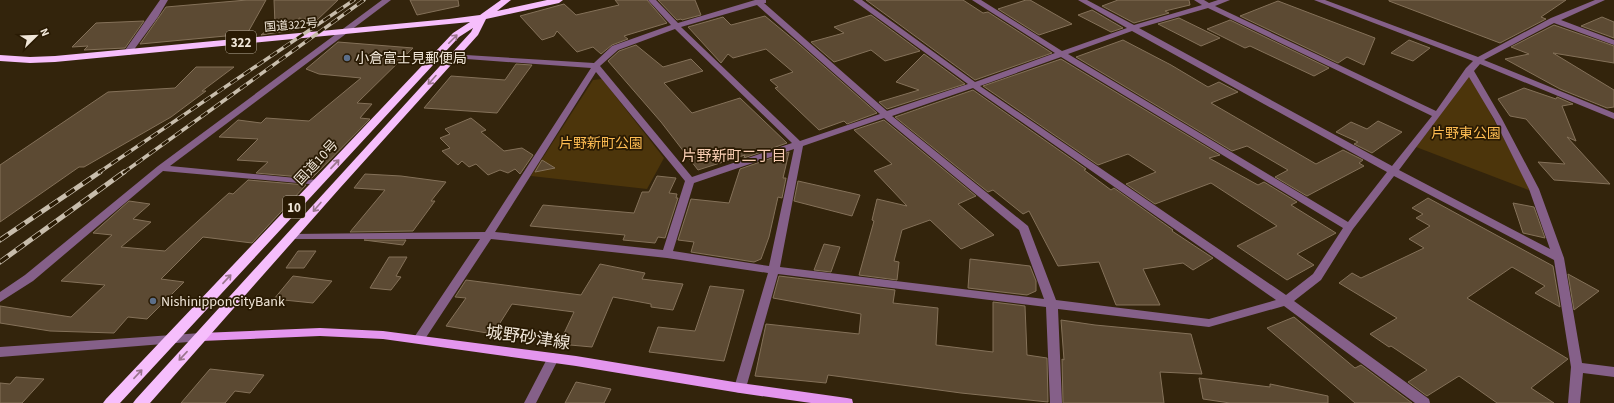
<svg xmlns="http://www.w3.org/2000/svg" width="1614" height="403" viewBox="0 0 1614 403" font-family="'Source Sans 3','Noto Sans JP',sans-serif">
  <rect width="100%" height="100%" fill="#33240c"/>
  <path fill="#4c350b" d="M1470 74 1531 191 1416 147Z
    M602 79 664 158 647 189 531 176 593 80Z"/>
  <path fill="#5c4a33" stroke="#847159" d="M247 0H266L247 34 140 44 166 7Z
    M274 0H338L316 21 299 18V29L261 35 275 24Z
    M410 0H458L459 6 417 15Z
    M615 0H647L667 23 624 36 628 39 612 45 601 54 593 47 577 52 557 31 554 36 542 40 520 16 564 4 576 15 619 5Z
    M658 0H695L701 15 682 20 681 19 677 20Z
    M866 0H963L983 13 988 12 1052 53 975 80Z
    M1026 0H1030L1072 24 1039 35 998 9Z
    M1118 0H1189L1190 5 1165 11 1169 13 1134 23 1102 6Z
    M1389 0H1566L1541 17 1546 19 1500 43 1389 1Z
    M1278 1 1375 38 1364 65 1347 57 1338 63 1240 16Z
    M1092 10 1123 28 1111 32 1078 15Z
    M871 15 920 51 885 61 871 50 834 62 811 42 844 33 834 27Z
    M765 16 800 45 877 113 847 124 844 121 819 130 775 88 778 87 770 80 793 72 766 49 733 58 728 54 721 63 688 27 723 17 731 25Z
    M1602 17 1614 22V38L1581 26Z
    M1179 18 1220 38 1201 46 1158 24Z
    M1230 20 1329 68 1314 76 1250 46 1245 48 1207 29Z
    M144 21 125 48 84 50 88 46 72 47 96 23Z
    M1554 25 1614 46V63L1553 53 1614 90V107L1607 108 1560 89 1505 59 1529 54 1511 47Z
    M1123 40 1171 65 1208 87 1219 82 1238 92 1211 103 1316 164 1343 150 1363 160 1359 163 1364 166 1307 196 1275 177 1288 170 1247 146 1232 151 1076 57Z
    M1409 40 1430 48 1413 61 1391 53Z
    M338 42 413 48 357 103 372 104 360 118 370 119 312 178 256 173 268 162 237 160 258 139 219 137 238 120 261 123 266 118 309 121 361 78 319 74 306 69Z
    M636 45 663 67 691 59 703 71 664 83 692 113 740 98 787 143 744 158 745 155 698 170 661 122 608 61 619 51Z
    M924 54 965 84 887 109 879 102 919 90 896 82Z
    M1061 59 1220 155 1209 158 1258 185 1264 182 1297 202 1291 205 1336 233 1297 254 1314 265 1287 280 1237 246 1277 226 1211 183 1155 204 1126 184 1156 172 1128 154 1098 165 983 86Z
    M516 64 532 65 497 113 424 108 451 76 505 80Z
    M196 67H234L202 91H206L171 117 84 167H79L0 222V165L108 92 175 88Z
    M1524 88 1556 99 1557 97 1573 104 1562 106 1576 141 1567 137 1610 184 1554 180 1538 162 1565 164 1526 119 1510 116 1498 99Z
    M973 90 1086 169 1084 170 1111 190 1114 188 1173 230 1172 231 1213 258 1193 270 1183 263 1143 269 1160 305H1116L1099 262 1058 266 1029 211 1023 214 993 190 988 192 895 117Z
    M471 118 486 130 481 132 504 151 522 148 533 155 520 174 515 169 508 173 500 170 488 175 476 164 469 167 462 161 458 165 442 151 450 148 440 138 450 134 445 129Z
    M884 120 976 196 958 204 994 235 961 249 930 220 902 230 894 261 899 262 897 280 859 275 874 221 872 220 877 199 907 206 874 171 892 164 854 130Z
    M1378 121 1402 132 1372 153 1354 144 1358 142 1336 132 1351 122 1367 129Z
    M789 152 783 178H786L782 198 778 197 769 237 761 259 754 262 691 252 694 242 678 240 691 199 729 203 740 169Z
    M542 160 555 168 535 172Z
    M365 174 401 176 446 182 431 201H435L413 231 350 232 385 190 354 188Z
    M657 176 676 178 669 193 677 194 676 198H678L665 238 658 237 655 243 623 240 625 235 530 226 543 205 634 213 642 192H649Z
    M248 180 306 185 252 243 203 237 161 279 184 282 147 319 128 317 114 333 50 331 0 323V306L71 317 105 285 61 281 112 235 93 233 129 201 150 204 133 219 151 222 121 247 165 251 229 193 233 194Z
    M798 181 860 195 852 216 794 201Z
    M1428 198 1553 266 1560 307 1535 293 1545 286 1512 267 1467 298 1568 359 1531 388 1554 403H1497L1459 376 1427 396 1408 382 1427 370 1391 346 1389 347 1370 334 1397 318 1339 283 1352 273 1361 278 1424 248 1409 239 1430 226 1416 218 1423 214 1412 208Z
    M1513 203 1534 207 1545 238 1523 233Z
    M364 240H406L403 245Z
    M824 244 840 247 831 272 814 270Z
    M298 251H316L304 268H286Z
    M389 257H407L396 276 401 277 391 290 370 288Z
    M970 259 1030 266 1036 281V291L1027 295 968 288Z
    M600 264 645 273 642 279 683 284 673 310 651 307V304L613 297 592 347 559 344 574 312 512 304 493 334 446 326 466 298 455 297 466 280 581 295Z
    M1568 274 1599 291 1574 310Z
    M293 276 332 281 313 303 274 299Z
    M779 276 895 290 893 303 938 308 936 345 993 352V302L1025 306 1027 355 1047 358 1048 402 961 393 828 375 826 383 755 376 766 324 859 334 861 314 773 298Z
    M710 286 744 290 724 361 649 352 658 327 695 331Z
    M1294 317 1355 368 1361 365 1412 403H1355L1267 328Z
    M1061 320 1095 325 1191 334 1202 374 1160 372 1164 403H1063L1062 359 1064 360Z
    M210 369 264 375 250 393 235 391 225 403H181Z
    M16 377 44 379 22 403H0V383L10 384Z
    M1199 378 1270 387V384L1328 396V403H1230L1203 399Z
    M576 382 611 389 604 403H565Z"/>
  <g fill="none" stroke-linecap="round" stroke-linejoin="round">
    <path fill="#856089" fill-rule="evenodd" d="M160 0H168L158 17 130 55H124L123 53Z
      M382 0H391L170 166 317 180 322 183 320 185 163 171 33 281 0 302V292L25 275 158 166Z
      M648 0H656L678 23 755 0H766V3H764L887 111 968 84 853 0H862L975 82 1055 53 972 0H981L1062 51 1127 28 1078 0H1087L1134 25 1202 5 1194 0H1204L1209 3 1218 0H1230L1215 6 1436 111 1466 68 1473 61 1314 0H1325L1478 57 1551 18 1595 0H1605L1561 20 1614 40V45L1554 23 1484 60 1614 113V119L1480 64 1474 71 1502 119 1539 189 1564 258 1582 363 1614 367V377L1583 373 1580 403H1568L1571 367 1554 260 1394 176 1353 229 1321 280 1294 301 1429 399 1430 403H1415L1284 306 1209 327 1058 309 1062 403H1050L1046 307 778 274 746 388 744 392 740 393 736 392 734 388 768 273 667 258 491 239 423 342 419 343 415 342 413 339 415 336 480 239H287L286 237 287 235 291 234 485 232 591 68 453 58 449 56 450 54 594 63 612 46 671 25ZM757 5 880 114 800 141 681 27ZM1208 8 1432 116 1392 166 1139 28ZM675 29 792 143 692 177 600 66 618 50ZM1132 31 1387 172 1348 222 1068 54ZM1061 57 1343 228 1313 274 1286 295 980 86ZM596 72 685 181 663 250 495 232ZM1469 77 1494 119 1529 189 1550 249 1399 170ZM973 88 1276 300 1209 319 1056 300 1028 226 892 116ZM884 118 1019 230 1044 299 780 267 803 146ZM794 149 769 266 673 251 694 183Z
      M201 333 205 334 207 337 205 340 201 341 0 357V347Z
      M553 353 557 355 559 358 536 403H524L549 355Z"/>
    <path fill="#e496ee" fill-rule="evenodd" d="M320 328 383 331 576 356 740 383 847 398 852 399 853 403H811L740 393 576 366 383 339 320 336 201 341 197 340 195 337 197 334 201 333Z"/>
    <path fill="#f6befc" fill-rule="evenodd" d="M501 0H511L497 11 547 0H563L559 3 486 19 478 35 340 188 150 403H133L136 399 471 32 473 28 459 37 120 403H103L106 399 453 33 470 22 55 62 30 63 0 61V55L30 57 55 56 449 19 480 15Z"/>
    <g stroke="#c8bdac" stroke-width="3.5">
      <path id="rail-far1" d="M98 173 354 0
        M123 173 364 0"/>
    </g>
    <g stroke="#c8bdac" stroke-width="5">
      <path id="rail" d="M0 240 100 172
        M0 262 124 172"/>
    </g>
    <use href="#rail-far1" stroke="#291a03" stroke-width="2.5" stroke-dasharray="8" stroke-linecap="butt"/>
    <use href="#rail" stroke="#291a03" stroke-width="3.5" stroke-dasharray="10" stroke-linecap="butt"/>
  </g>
  <defs><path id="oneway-shaft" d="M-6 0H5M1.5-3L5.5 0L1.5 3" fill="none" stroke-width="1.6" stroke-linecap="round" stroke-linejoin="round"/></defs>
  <g stroke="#9a748c">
    <use href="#oneway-shaft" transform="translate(453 39) rotate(-45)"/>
    <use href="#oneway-shaft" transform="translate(432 80) rotate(132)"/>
    <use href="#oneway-shaft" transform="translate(335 164) rotate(-47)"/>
    <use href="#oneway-shaft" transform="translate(317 207) rotate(131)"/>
    <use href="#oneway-shaft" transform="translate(227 279) rotate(-47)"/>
    <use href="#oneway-shaft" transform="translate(183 356) rotate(133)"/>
    <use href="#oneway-shaft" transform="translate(138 374) rotate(-47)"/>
  </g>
  <g fill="#5c6f8a" stroke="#291a03" stroke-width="1.5">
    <circle cx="347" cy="58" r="4"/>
    <circle cx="153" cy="301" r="4"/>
  </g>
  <g text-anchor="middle" stroke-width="3.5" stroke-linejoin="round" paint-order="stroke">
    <g font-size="12" fill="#f0e6d8" stroke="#291a03">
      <text transform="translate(291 25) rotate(-5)" y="4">国道322号</text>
    </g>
    <g fill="#291a03" stroke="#b4a998" stroke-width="1">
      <rect x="226" y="31" width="30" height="22" rx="3"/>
      <rect x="283" y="196" width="22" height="22" rx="3"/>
    </g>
    <g font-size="13" font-weight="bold" fill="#f0e6d8">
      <text x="241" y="47">322</text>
      <text x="294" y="212">10</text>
    </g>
    <g font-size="14" fill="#f0e6d8" stroke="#291a03" text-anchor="start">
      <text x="355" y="63">小倉富士見郵便局</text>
      <text x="161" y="306">NishinipponCityBank</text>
    </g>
    <g font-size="14" fill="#fdbc52" stroke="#291a03">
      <text x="1466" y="138">片野東公園</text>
      <text x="601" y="148">片野新町公園</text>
    </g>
    <g font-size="14" fill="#f0e6d8" stroke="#291a03">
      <text transform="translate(316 162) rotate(-47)" y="5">国道10号</text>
    </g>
    <g font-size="15" fill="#facfb4" stroke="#291a03">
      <text x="734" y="161">片野新町二丁目</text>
    </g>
    <g font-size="17" fill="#f0e6d8" stroke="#291a03">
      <text transform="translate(528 337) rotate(8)" y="6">城野砂津線</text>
    </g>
  </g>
  <g transform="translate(36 36) rotate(67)" stroke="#291a03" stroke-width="3" paint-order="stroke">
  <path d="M0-3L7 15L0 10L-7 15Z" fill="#f0e6d8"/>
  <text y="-6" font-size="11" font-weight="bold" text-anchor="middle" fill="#f0e6d8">N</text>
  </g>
</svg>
